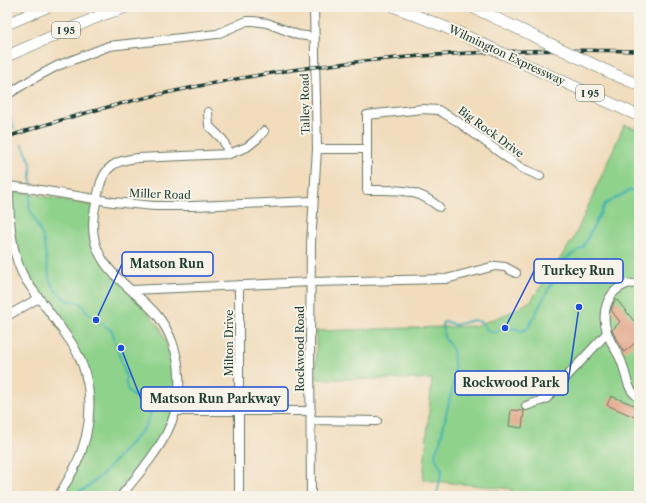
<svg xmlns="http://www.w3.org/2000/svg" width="646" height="503" viewBox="0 0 646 503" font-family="'Libre Caslon Text',serif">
  <rect width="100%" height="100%" fill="#f7f3e8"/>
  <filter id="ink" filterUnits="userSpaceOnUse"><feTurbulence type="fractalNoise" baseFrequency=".025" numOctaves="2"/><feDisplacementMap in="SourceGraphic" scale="8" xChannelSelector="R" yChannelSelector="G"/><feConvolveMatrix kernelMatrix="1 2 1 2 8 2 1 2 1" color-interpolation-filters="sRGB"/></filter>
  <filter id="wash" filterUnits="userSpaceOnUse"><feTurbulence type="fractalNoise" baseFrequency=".012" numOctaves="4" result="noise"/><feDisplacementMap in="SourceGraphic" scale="16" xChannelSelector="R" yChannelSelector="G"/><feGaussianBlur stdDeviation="0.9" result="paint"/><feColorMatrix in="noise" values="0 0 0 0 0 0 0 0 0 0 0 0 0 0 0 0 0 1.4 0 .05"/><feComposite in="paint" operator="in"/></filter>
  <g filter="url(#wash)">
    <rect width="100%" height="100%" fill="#f1dcbc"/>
    <path fill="#8fd28b" stroke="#578860" d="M624 125 639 129V496H511V489L423 480 432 379H316V331L475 326 509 313 531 301 574 238Z
      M14 191 95 206 93 228 102 259 160 327 179 379 177 411 161 443 121 496H58L80 456 90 407 81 361 22 273 9 204Z"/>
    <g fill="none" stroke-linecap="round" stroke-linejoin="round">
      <path stroke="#3caeb4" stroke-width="2" d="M7 112 14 128
        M22 144 31 163V187
        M31 191 29 207 43 238 50 281 56 291 67 300 78 302 82 305 88 313 112 331 126 377C125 385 127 391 133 396H145L151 401 152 410 145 427 104 473 85 489 78 492 75 496
        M439 496 437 494 442 470C435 457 432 456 440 442L455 375 453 350 444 337 442 324 445 321 455 325 473 320 481 322C493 339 491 331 506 328 511 327 517 329 522 331L528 328 564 260 583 247 605 204 629 191 639 189
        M456 496 498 491 503 495 502 496"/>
    </g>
    <g id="blocks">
      <path fill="#e3a689" d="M617 300 634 321 639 317V323L637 325 639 328V340L624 352 617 341 612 330 620 322 611 310 614 302Z
        M611 396 639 407V419L607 405Z
        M511 410 524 411 522 428 509 426Z"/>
    </g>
  </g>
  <g filter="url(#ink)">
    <use href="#blocks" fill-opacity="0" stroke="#687564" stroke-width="1"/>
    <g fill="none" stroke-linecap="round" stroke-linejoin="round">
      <g stroke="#687564" stroke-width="10">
        <path id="minor" d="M7 95 29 81 57 66 109 46 217 34 247 21H253L267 23 298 35 315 37
          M208 112 209 126 223 140 229 154
          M317 149H366
          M7 186 34 189 113 202 154 206H193L313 201
          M9 186C9 213 10 248 22 273 26 282 33 290 39 298 48 310 57 322 66 335 95 373 96 424 75 467 70 477 64 486 59 496
          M439 207C415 187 396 190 367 190V115L422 109 438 110 457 121 521 168 540 176
          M639 285C635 284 630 283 627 284 606 291 601 314 607 332 610 343 618 352 622 363 626 373 627 392 639 397
          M131 290 311 282 446 279 495 266 505 267 516 273
          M7 316 39 298
          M526 406 546 399 607 333
          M177 411H311
          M311 420 377 421
          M121 496C151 458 183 426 179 374 178 353 170 331 157 315 135 289 100 273 94 237 91 220 96 204 99 189 104 166 116 160 138 158L229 154 247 147 257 139 264 131
          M239 496V285
          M311 496 310 344 311 243 317 149 314 7"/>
      </g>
      <g stroke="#687564" stroke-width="12">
        <path id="highway" d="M395 7 457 32
          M472 7 519 29
          M7 24 47 7
          M7 56 102 15 126 7
          M540 71 639 116
          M611 73 639 85"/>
      </g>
      <use href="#minor" stroke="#fff" stroke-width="8"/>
      <use href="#highway" stroke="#fff" stroke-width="11"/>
      <g stroke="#1f3d34" stroke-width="3.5">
        <path id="rail" d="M7 137C213 68 423 46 639 51"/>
      </g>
      <use href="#rail" stroke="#f7f3e8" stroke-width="2" stroke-dasharray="6" stroke-linecap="butt"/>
      <g stroke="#687564" stroke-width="12" stroke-linecap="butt">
        <path id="highway-bridge" d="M519 29 611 73
          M457 32 540 71"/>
      </g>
      <use href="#highway-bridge" stroke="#fff" stroke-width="11"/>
    </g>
  </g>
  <g text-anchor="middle" stroke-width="4" stroke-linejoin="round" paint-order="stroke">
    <g fill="#f7f3e8" stroke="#60746a" stroke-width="1">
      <rect x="52" y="22" width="28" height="16" rx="3"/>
      <rect x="576" y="85" width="28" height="16" rx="3"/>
    </g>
    <g font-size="10" font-weight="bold" fill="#1f3d34">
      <text x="66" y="34">I 95</text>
      <text x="590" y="97">I 95</text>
    </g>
    <g font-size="11" fill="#1f3d34" stroke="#f7f3e8">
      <text transform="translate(507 55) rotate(25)" y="4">Wilmington Expressway</text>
      <text transform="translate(305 104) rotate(-91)" y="4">Talley Road</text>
      <text transform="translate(491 132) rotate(36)" y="4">Big Rock Drive</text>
      <text transform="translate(160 194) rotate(2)" y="4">Miller Road</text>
      <text transform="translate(229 343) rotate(-90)" y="4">Milton Drive</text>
      <text transform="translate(300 349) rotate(-90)" y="4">Rockwood Road</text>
    </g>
  </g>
  <path fill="none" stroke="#1d4ed8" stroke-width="1.5" d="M96 320L122 264M505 328L534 271M579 307L568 383M121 348L141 399"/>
  <g fill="#1d4ed8" stroke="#f7f3e8" stroke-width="1.5">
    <circle cx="96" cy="320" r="4"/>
    <circle cx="505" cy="328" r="4"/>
    <circle cx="579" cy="307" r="4"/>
    <circle cx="121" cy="348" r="4"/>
  </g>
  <g fill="#f7f3e8" stroke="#1d4ed8" stroke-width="1.5">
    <rect x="122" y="252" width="91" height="24" rx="4"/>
    <rect x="534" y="259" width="89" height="24" rx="4"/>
    <rect x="455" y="371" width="113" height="24" rx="4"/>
    <rect x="141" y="387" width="147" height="24" rx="4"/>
  </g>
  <g font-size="12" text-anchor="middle" font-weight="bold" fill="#1f3d34">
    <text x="167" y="268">Matson Run</text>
    <text x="578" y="275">Turkey Run</text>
    <text x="511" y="387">Rockwood Park</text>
    <text x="215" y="403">Matson Run Parkway</text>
  </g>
  <rect width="646" height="503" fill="none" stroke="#f7f3e8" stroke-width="24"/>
</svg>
